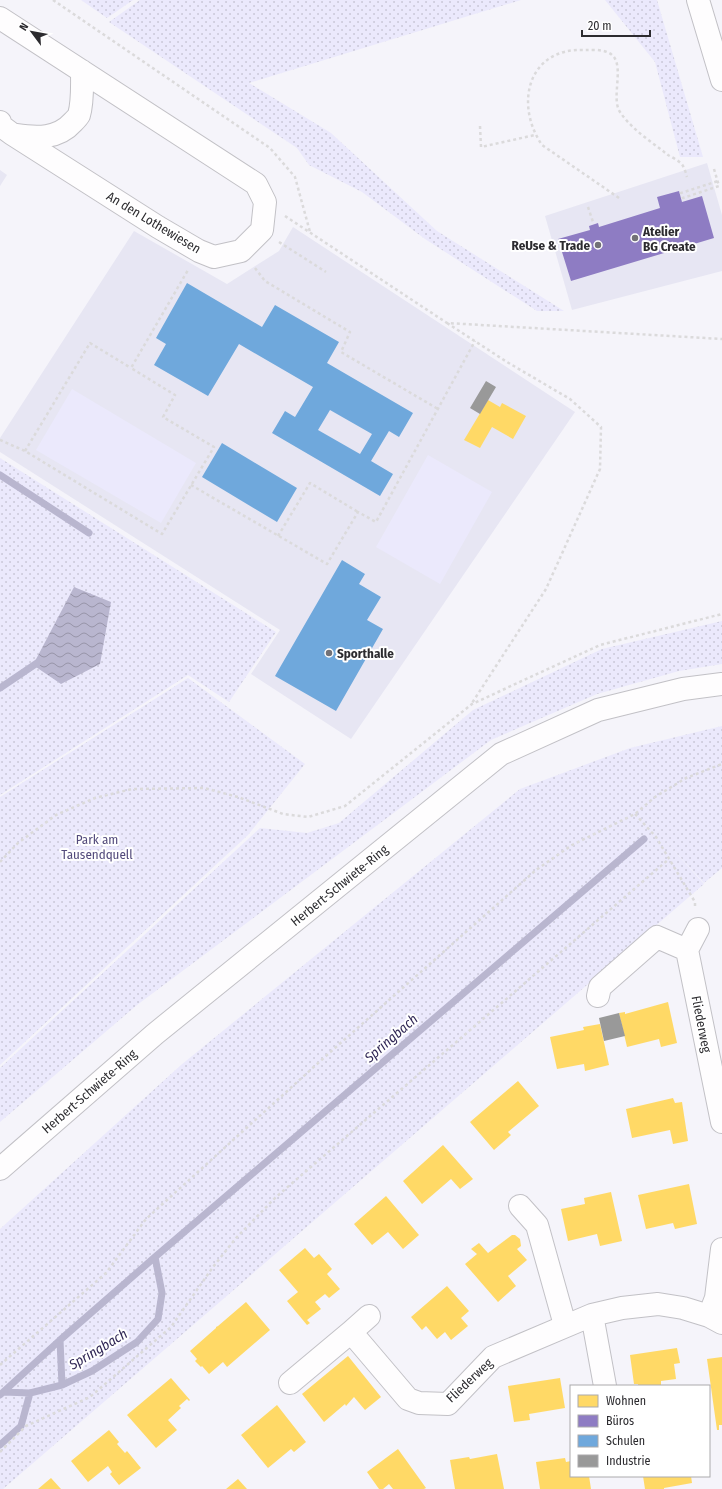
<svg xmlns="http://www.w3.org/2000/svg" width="722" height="1489" viewBox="0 0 722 1489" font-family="'Fira Sans Condensed',sans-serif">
  <defs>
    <pattern id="grass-dots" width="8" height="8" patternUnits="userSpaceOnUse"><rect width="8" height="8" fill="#ebe9fc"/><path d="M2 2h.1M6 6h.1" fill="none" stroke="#cac8d8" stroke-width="1.8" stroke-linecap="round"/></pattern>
    <pattern id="water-waves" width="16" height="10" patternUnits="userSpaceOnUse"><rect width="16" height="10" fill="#b9b6cf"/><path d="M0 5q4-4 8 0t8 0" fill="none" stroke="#9794a8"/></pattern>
  </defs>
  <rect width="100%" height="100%" fill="#f5f4fa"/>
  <path fill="#e7e6f3" d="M707 163 722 215V271L572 310 545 216Z
    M0 170 7 175 0 186Z
    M293 227 575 412 351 739 251 674 280 630 0 452V438L134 231 227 284 279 251Z"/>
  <path fill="url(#grass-dots)" d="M81 0H133L107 18Z
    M140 0H521L249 83 331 133 437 231 564 311H537L425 239 362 192 309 165 297 148 109 22Z
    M605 0H657L703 157H680L655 62Z
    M0 458 276 632 229 702 188 675 0 795Z
    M722 621V664L679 671 597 694 491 740 137 1005 0 1122V1068L260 828 307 833 339 823 473 710 602 649Z
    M188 678 305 764 248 835 0 1065V797Z
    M722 726V868L704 883 659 834 704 884 3 1489H0V1229L181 1065 520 789 630 748Z"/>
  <path fill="#ebe9fc" d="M72 389 196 463 161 523 36 450Z
    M428 455 492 492 440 584 376 547Z"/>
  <path fill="url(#water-waves)" d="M74 587 111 602 100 664 61 684 33 665Z"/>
  <path fill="#ffd966" d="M488 400 500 407 502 403 526 416 513 439 492 427 480 448 464 440Z
    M668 1002 677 1043 661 1047 659 1039 627 1047 619 1013 625 1012V1014Z
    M600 1024 609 1065 585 1071 584 1064 557 1069 550 1037 584 1030 583 1027Z
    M518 1081 539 1106 508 1132 511 1135 494 1150 470 1122Z
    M673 1098 675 1103 682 1102 688 1141 673 1144 670 1130 632 1138 626 1109Z
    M443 1145 473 1179 460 1189 451 1179 422 1204 403 1181Z
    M689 1184 697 1224 675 1229 673 1223 646 1229 638 1195Z
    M611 1192 622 1241 600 1246 597 1234 568 1241 561 1209 585 1204 584 1198Z
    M386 1196 419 1235 403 1249 388 1232 372 1245 354 1224Z
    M512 1235H515L520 1239 521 1246 517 1249 527 1260 508 1276 516 1286 498 1302 465 1264 477 1254 471 1249 479 1243 488 1253Z
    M305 1248 314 1258 319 1254 332 1269 327 1274 340 1289 329 1298 325 1294 315 1302 321 1309 307 1320 310 1323 307 1325 287 1301 298 1292 279 1270Z
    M447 1286 469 1311 461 1318 468 1326 451 1340 445 1332 437 1339 426 1326 422 1330 411 1317Z
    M246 1302 270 1330 227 1367 223 1362 209 1374 202 1366 201 1367 195 1361 197 1359 190 1351 216 1328V1327L218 1326Z
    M677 1348 680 1363 674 1364 676 1379 661 1381V1386H638V1384H634L630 1355Z
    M348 1356 381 1397 365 1410 354 1397 346 1406 345 1404 324 1422 302 1394Z
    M722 1357V1425H719V1430H717L707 1359Z
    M171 1378 190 1400 189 1401 187 1399 179 1406 181 1408 168 1420 177 1430 156 1448 127 1415Z
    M560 1378 565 1408 529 1414 530 1420 514 1422 508 1386Z
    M277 1405 306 1442 294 1452 291 1449 268 1468 241 1435Z
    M109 1430 119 1442 117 1444 125 1453 127 1451 141 1468 119 1485 110 1474 112 1472 108 1466 88 1482 71 1461Z
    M398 1449 426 1488 424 1489H393L389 1484 383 1489H379L367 1472Z
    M497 1454 504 1489H455L450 1460 469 1457 470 1459Z
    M565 1458 566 1462 571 1461V1476H589L591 1489H540L536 1462Z
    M643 1476H691L692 1483 664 1488V1489H645Z
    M51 1478 61 1489H38Z
    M238 1479 247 1489H226Z"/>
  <path fill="#8e7cc3" d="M679 191 682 202 702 196 714 238 571 281 558 239 590 230 589 226 598 223 599 227 660 208 657 197Z"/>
  <path fill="#6fa8dc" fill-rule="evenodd" d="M187 283 262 327 275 305 339 342 327 363 413 413 399 437 389 431 371 461 393 474 380 496 272 433 285 411 295 417 313 387 239 344 208 396 154 365 166 344 156 338ZM330 410 372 434 360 454 318 430Z
    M222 443 297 488 277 522 202 477Z
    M342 560 365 574 359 584 381 597 367 620 383 629 336 711 275 676Z"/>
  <path fill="#999" d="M486 381 496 387 480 414 470 408Z
    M619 1013 625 1036 604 1041 599 1018Z"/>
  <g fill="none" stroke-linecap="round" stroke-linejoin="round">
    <path stroke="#b9b6cf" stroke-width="7" d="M0 475 89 533
      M0 688 40 661
      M60 1340 62 1385
      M4 1392 30 1393 62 1385 92 1371 137 1342 158 1319 162 1293 155 1257 644 839
      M0 1395 60 1340 155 1257
      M0 1445 21 1426 30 1393"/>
    <g stroke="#c2c1c6" stroke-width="24">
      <path id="street" d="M698 0 722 80
        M0 18 256 184 265 202 262 230 241 251 214 257 199 251 158 227 12 134 0 125V122
        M16 135C37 138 58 139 73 122 75 120 78 117 79 115 83 102 82 85 82 71
        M698 929 687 950 722 1122
        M598 996 600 987 657 937 687 950
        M520 1206 537 1225 565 1325
        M592 1315 605 1386
        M709 1316 716 1298 722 1249
        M351 1332 369 1316
        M290 1383 351 1332 408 1399 419 1403 448 1404 493 1357 592 1315 622 1308 658 1304 683 1308 709 1316 722 1323"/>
    </g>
    <g stroke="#c2c1c6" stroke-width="24">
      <path id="secondary" d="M0 1169 155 1034 501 754 598 710 683 689 722 684"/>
    </g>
    <path stroke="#dbdadb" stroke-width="2.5" stroke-dasharray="3 3" stroke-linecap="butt" d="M53 0 270 148 295 177 310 232
      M480 126 481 147 535 135
      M714 169 719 186 683 198 681 193 718 181
      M619 198 542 145C514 104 528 47 585 50 592 50 602 49 609 53 627 62 610 97 620 112 632 130 652 142 668 155 673 158 680 161 683 166 685 169 686 174 687 177
      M588 207 593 222
      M285 216 447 323 722 339
      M279 242 326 272
      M255 268 265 281 350 332 341 352 438 409
      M447 323 507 362 570 399 601 427 600 469 546 589 472 703
      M0 440 25 451 162 534 214 447 163 417 175 395 131 368 188 270
      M25 451 90 343 131 368
      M191 485 327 564 358 512 376 522 475 341
      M278 536 310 483 358 512
      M635 814 656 837 695 902V907
      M0 862 18 843 56 815 95 798 132 789 204 788 238 797 283 814 308 817 345 806 472 704 600 645 722 614
      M0 1365 106 1273 146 1219 327 1055 536 870 572 845 635 814 655 797 686 778 722 764
      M0 1452 26 1426 90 1397 171 1327 213 1267 236 1238 276 1197 669 859"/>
    <use href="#street" stroke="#fefdfe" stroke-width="22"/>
    <use href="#secondary" stroke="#fefdfe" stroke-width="22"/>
  </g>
  <g fill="#727176" stroke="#fff" stroke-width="1.5">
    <circle cx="635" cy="238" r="4"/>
    <circle cx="598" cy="245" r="4"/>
    <circle cx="329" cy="653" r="4"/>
  </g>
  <g text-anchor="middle" stroke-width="4" stroke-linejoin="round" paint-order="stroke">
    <g font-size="13" fill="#2c2b2f" stroke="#fff">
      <text transform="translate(154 222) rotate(31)" y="5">An den Lothewiesen</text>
      <text transform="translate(339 885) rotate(-39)" y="5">Herbert-Schwiete-Ring</text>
      <text transform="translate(702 1024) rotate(79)" y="5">Fliederweg</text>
      <text transform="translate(89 1091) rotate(-41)" y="5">Herbert-Schwiete-Ring</text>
      <text transform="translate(469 1380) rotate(-43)" y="5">Fliederweg</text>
    </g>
    <g font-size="13" font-weight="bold" fill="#2c2b2f" stroke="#fff" text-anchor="start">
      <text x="643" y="236">Atelier<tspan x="643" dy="15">BG Create</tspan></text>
      <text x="590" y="250" text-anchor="end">ReUse &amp; Trade</text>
      <text x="337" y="658">Sporthalle</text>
    </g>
    <g font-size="13" fill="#524a7b" stroke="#fff">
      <text x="97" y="844">Park am<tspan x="97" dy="15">Tausendquell</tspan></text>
    </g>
    <g font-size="14" font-style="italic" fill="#302755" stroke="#fff">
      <text transform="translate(391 1038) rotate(-41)" y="5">Springbach</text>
      <text transform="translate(98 1349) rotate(-31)" y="5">Springbach</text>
    </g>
  </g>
  <rect x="570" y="1385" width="140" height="92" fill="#ffffff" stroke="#abaaac"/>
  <rect x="578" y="1395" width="20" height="12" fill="#ffd966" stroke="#abaaac"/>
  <text x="606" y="1405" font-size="12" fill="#2c2b2f">Wohnen</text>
  <rect x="578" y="1415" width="20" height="12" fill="#8e7cc3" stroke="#abaaac"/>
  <text x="606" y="1425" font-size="12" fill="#2c2b2f">Büros</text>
  <rect x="578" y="1435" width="20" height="12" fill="#6fa8dc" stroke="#abaaac"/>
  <text x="606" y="1445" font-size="12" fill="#2c2b2f">Schulen</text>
  <rect x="578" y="1455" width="20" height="12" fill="#999999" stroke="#abaaac"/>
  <text x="606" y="1465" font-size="12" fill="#2c2b2f">Industrie</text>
  <g transform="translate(32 32) rotate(302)" stroke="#ffffff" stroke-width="3" paint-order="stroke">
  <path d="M0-3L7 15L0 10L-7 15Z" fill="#2c2b2f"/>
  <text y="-6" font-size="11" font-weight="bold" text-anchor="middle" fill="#2c2b2f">N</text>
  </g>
  <path d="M582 30v6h68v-6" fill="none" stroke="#2c2b2f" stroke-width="2"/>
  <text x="588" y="30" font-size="12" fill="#2c2b2f" stroke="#ffffff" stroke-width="3" paint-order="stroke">20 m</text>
</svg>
